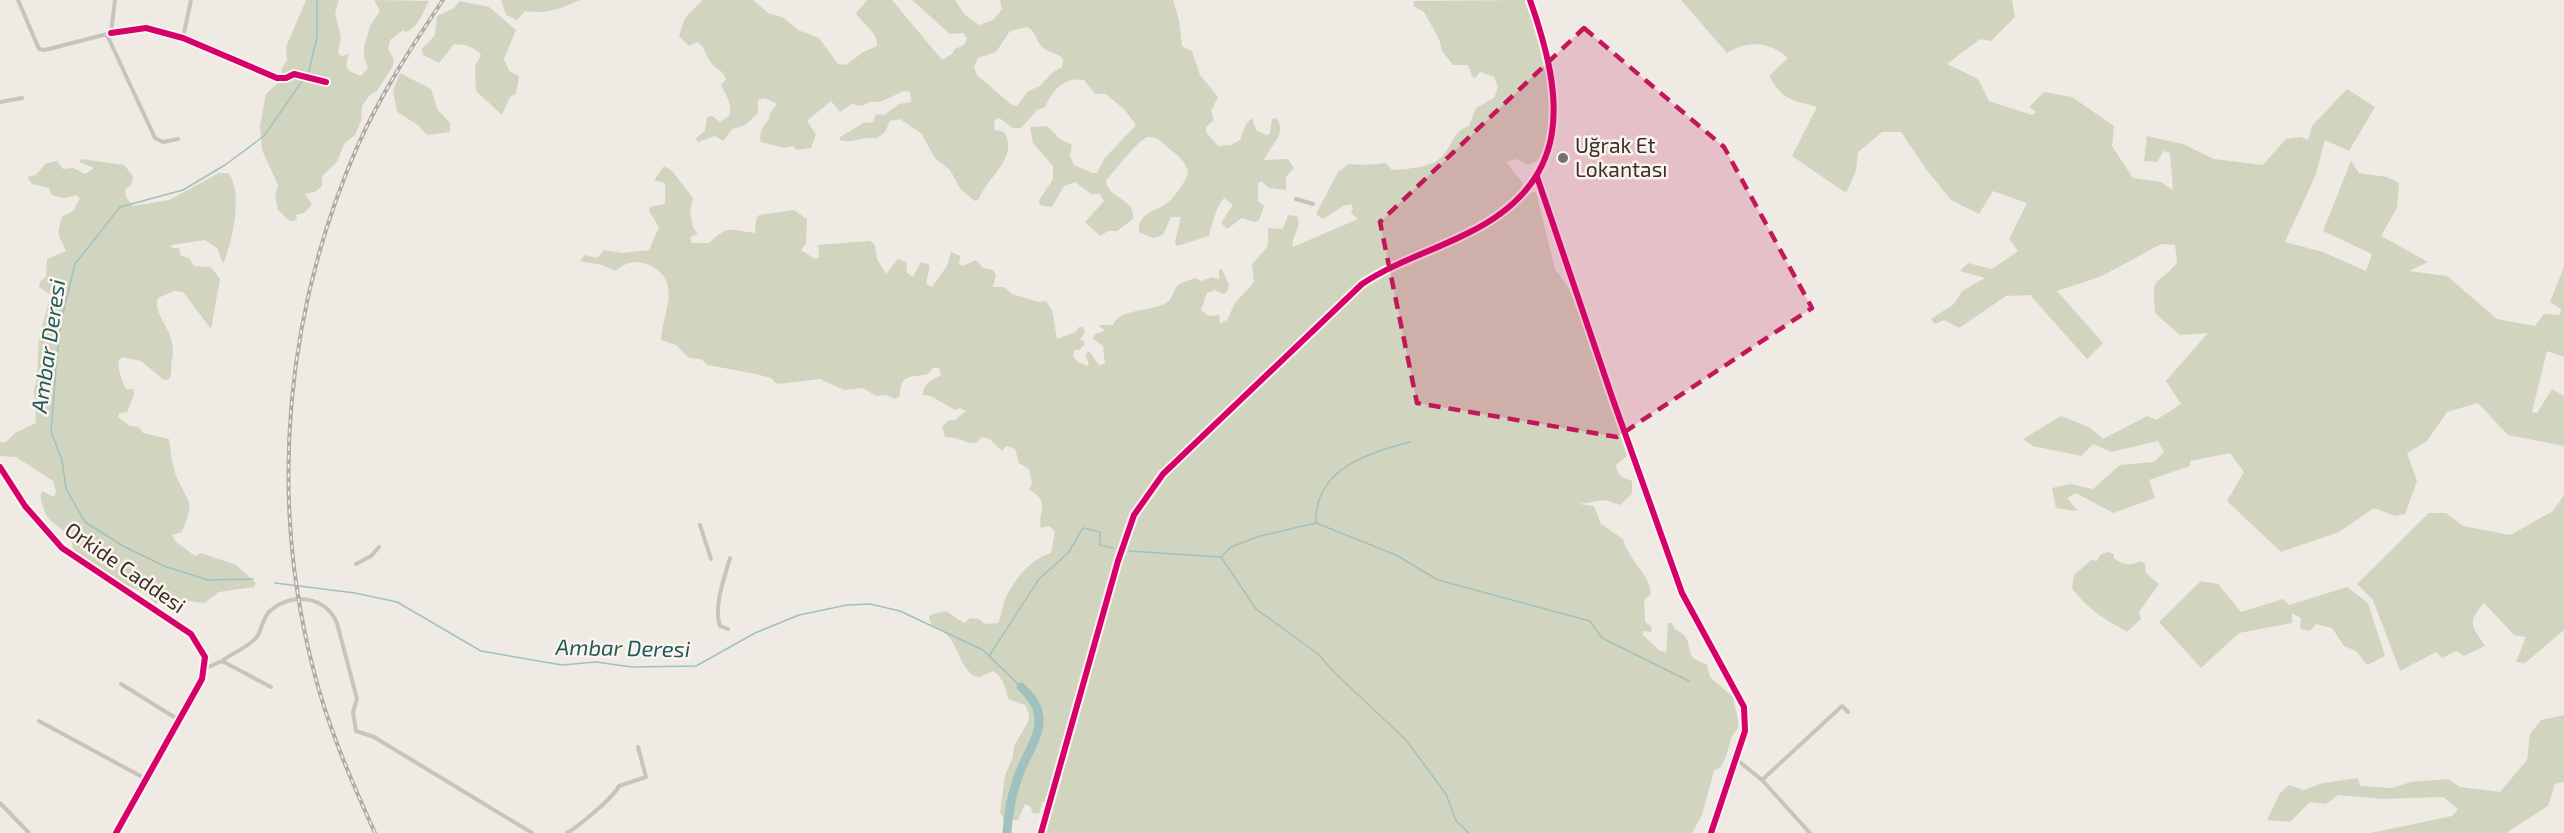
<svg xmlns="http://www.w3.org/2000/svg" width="2564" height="833" viewBox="0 0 2564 833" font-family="'Exo 2',sans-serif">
  <rect width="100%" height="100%" fill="#efeae4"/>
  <path fill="#d1d5bf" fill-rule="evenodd" d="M306 0H339L335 13 341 37 338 53 342 57 349 53 346 66 349 71 361 76 368 68 364 57V47L370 26 380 11 374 0 429 1C423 12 419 27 406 32L403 30 390 40 388 49 394 60 393 66 377 91 370 95 362 106 361 121 355 135 344 144 337 162 322 176V186L315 192 305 194 312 204 304 213 296 215 297 220 290 221 278 210 275 196 278 185 262 150 260 126 266 94 280 81 282 68 287 60 286 47Z
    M501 0H581C560 8 547 15 525 11L517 20 506 15Z
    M703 0H753L768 13 784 18 798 30 819 38 838 64 846 65 863 52 877 46C878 31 862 24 856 13L867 0H892L942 60 952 54 955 49 964 45 967 38 963 33 950 34 912 0H955L965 15 979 25 993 20 1002 9 1000 0H1173L1179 20 1182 46 1192 51 1200 75 1218 97 1211 111 1214 120 1206 127V132L1218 146 1231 145 1240 140 1246 124 1252 118 1256 130 1266 135 1270 134 1272 119 1276 118C1288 134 1271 144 1264 160L1288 159 1294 168 1286 177V190L1269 188 1261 181 1258 184V201L1264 206 1259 220 1255 222 1242 218 1227 229 1221 223 1233 205 1224 198C1216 207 1212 224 1209 236L1177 246 1175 242 1181 217H1171L1163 235 1153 238 1139 232C1137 212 1158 211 1170 201 1175 196 1187 179 1188 173 1187 164 1179 156 1172 151 1164 146 1160 136 1148 137 1140 138 1112 173 1106 181 1109 200 1135 197 1133 219L1117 231H1108L1100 236 1085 222 1104 201 1100 194H1091L1075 182 1064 186 1052 207 1040 205 1039 200 1053 179V166L1033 143 1030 127 1047 126 1060 139 1072 145 1070 156 1074 165 1092 173H1097L1104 159 1136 125 1124 109 1106 94H1095L1084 80C1065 77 1053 89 1045 107L1037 110 1021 128H1013L999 118 994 120 995 130 1004 132C1020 157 987 177 979 199L975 201 961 190 950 170 935 158 921 133 900 119 890 121 885 132 877 138C863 136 853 144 840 140V137L863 123 873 122 876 114 884 115 899 104 911 102 910 92 904 91 880 102H870L862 106 852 104 840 112 831 101 807 121 816 134 811 148 797 150 793 146 784 148 761 142C758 135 763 124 769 120L770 113 777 104 765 98 758 100V113L745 125 732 129 723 141 715 136 698 142 695 139 705 131 707 117 712 116 720 122 730 115C731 102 727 97 721 85L726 79C722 69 717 70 712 64 706 57 705 46 697 42L689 46 679 36 685 18ZM1027 27C1036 31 1035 39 1041 46 1047 53 1057 52 1063 59L1062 67 1053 72 1040 86 1028 91 1017 106 1012 105 977 75 974 67 978 58 996 52 1010 31Z
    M1525 0C1527 11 1533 20 1536 30 1548 69 1561 123 1537 161L1527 165 1516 159 1506 162 1523 183 1517 197 1522 198 1533 192 1536 193 1555 269 1569 289 1580 316 1627 456 1616 465C1617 475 1623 478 1632 481V494L1620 505 1605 500 1579 504 1594 506 1601 524 1623 539C1629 562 1649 572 1651 594L1644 600 1645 622 1652 627 1651 632 1643 631V635L1660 651 1666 652 1668 623H1672L1675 629C1693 638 1685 644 1693 658L1707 665 1710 677 1733 697 1738 720V728L1732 736 1726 756 1721 767 1714 771 1702 815 1692 833H1044L1051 805 1047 801 1042 803 1039 814 1032 813 1031 807 1025 804 1018 820H1005L1000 813 1005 775 1013 757 1014 746 1028 722 1029 713 1025 705 1008 699C1006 689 1003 676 993 671L980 677 973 676C970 672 966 669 964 665 955 649 952 632 932 625L929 619 930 615 946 611 964 623 970 618 979 619 985 624 998 623C1002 615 1002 607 1005 599 1014 580 1030 559 1051 553L1055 531 1049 526 1041 528C1037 511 1052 502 1029 490L1032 483 1029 469 1019 463 1015 449 1006 446 1002 451 990 439 982 437 976 443C966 444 960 437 945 437L942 427 949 420H955L966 411 960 408 955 410 931 396 923 395C922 384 932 380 941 375L939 368H933L928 374C913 378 900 372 900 396L895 399 886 395 876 396 863 388 844 390 820 379 777 384 771 378 756 374 708 365 701 359 689 358 676 345 661 340C663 311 683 281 649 265 636 259 626 262 615 271L602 265 580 261 585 255 597 258 604 250 622 253 649 250 659 227 649 211 650 207 665 204V183L654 180 664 166 672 171 693 198 690 213 693 227 698 234 690 237 692 243H709C729 223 732 231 755 233L756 220 759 215 794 210 807 219 806 243 801 250 815 259 819 257 818 245 870 241 875 245 877 259 886 274 898 259 906 262 907 273 913 277 921 262 930 265 926 284 932 287 947 266 951 252 960 256 959 264 962 266 976 260 983 268 993 270 996 275 993 287H1004L1012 294 1039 302 1046 301 1052 310 1057 339 1076 332 1079 327H1083L1085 332 1080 340H1084V345L1079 350H1074L1073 356 1078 362 1087 366 1089 364 1085 355 1089 351 1099 365 1105 364 1103 346 1093 339 1095 334 1105 331 1099 325H1113C1120 308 1150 312 1166 303 1174 298 1173 289 1179 284L1195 278 1202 281 1212 277 1219 279V270L1222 269 1229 285 1227 292 1223 294 1215 290 1207 293 1201 310 1208 316 1219 315 1220 323 1227 320 1235 303 1254 282 1252 264 1268 246V228L1283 229 1288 215 1297 216C1303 228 1290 236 1293 247L1358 219 1351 213 1353 208 1351 204 1343 206 1323 219 1316 214 1338 172 1349 164C1361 165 1374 165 1386 163L1392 170C1406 169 1426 168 1438 160 1452 150 1451 131 1469 126L1476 108 1494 98 1498 87 1494 77 1480 72 1475 78 1472 76 1468 65H1453L1442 51 1439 39 1424 12 1413 6 1414 1Z
    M1681 0H2012L2015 17 1991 41 1980 39 1947 64 1978 79 1989 101 2032 115 2036 112 2029 107 2044 92 2072 97 2114 126 2112 146 2133 178 2161 182 2173 190 2170 153 2163 151 2157 162 2144 161 2147 136 2183 144 2214 159 2263 165 2286 139 2301 137 2308 140 2312 126 2347 89 2375 107 2349 151 2325 140 2316 174 2285 242 2323 252 2366 271 2372 254 2323 231 2351 161 2359 173 2387 177 2399 183 2397 208 2381 236 2428 262 2409 271 2447 276 2497 319 2535 326 2544 314 2560 315 2561 309 2550 302 2564 267V357L2547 351 2532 412 2537 413 2552 389 2564 396V446L2508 435 2478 403 2447 412 2427 441 2407 453 2417 481 2405 514 2395 516 2374 508 2339 532 2281 552 2227 501 2244 472 2230 453 2190 461V466L2149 480 2155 498 2113 513 2076 493 2067 498 2078 511 2056 508 2052 488 2070 484 2093 489 2120 465 2154 462 2164 452 2158 441 2111 452 2093 444 2081 456 2033 446 2023 439 2061 416 2089 427 2103 439 2147 416 2156 420 2181 404 2166 381 2208 333 2180 335 2155 313C2152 271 2155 289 2177 263L2175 245 2161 244 2102 276 2057 291 2103 343 2087 359 2030 295 2006 296 1959 328 1944 320 1935 324 1931 319 1954 304 1962 291 1985 278 1960 271 1968 263 1992 269 2018 251 2009 239 2027 203 1993 191 1979 214 1951 200 1926 169 1901 132H1882L1858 152 1856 171 1846 193 1792 156 1817 107C1791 99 1784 102 1769 76L1788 58C1770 41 1747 40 1727 53Z
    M460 1 489 7 516 30 504 59 509 71 519 76 516 94 510 97 502 115 476 91 475 66 481 55C475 47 464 44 454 44L439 63 423 55 422 49 435 35 437 16 454 8Z
    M400 73 431 89 438 110 450 123V132L427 135 418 125 397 112 393 90Z
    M81 159 124 165 133 176 132 184 125 190 126 197 133 206 169 200 219 173H228C244 192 232 243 223 264L217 248 205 240 171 245 172 248H179L181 256 189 258 194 266 211 267 220 279 211 329 183 292 174 291 158 298C152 318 178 330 172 360 170 368 173 371 169 379L164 380 141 361 122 357 119 360C117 368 122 381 126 389H133L134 395 127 412 119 413 118 417 130 426 139 427 143 433 169 439C171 452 172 468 178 480 191 508 194 500 182 532L172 535 175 541 195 556 201 553 236 565 256 583 254 587 219 592 204 603 189 601 174 605 164 599 156 604 146 594 106 576 73 550C72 533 62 531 51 521 45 516 38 497 42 491L54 497 56 491 53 481 16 457 0 456V442H6L15 433 36 423 34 391 37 378 39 337 51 295 39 287 40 281 46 277 47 259 66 251C58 233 56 237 62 217L73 211 80 198 76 195C65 199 64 199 52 195L49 188 32 184 27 177 36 175 45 164 57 161 63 169 73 168 85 174 94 168 79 162Z
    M2564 495V630L2525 663 2516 662 2526 637 2514 635 2484 603C2466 624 2472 625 2485 646L2464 656 2456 651 2442 658 2436 652 2400 671 2373 600 2357 584 2429 513H2446L2463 526 2510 535 2553 511Z
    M2107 552 2114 554V558C2121 565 2132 566 2141 561L2145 564 2146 573 2159 584 2139 612 2141 619 2127 632C2105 619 2088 610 2072 588L2074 575 2091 560 2097 561 2100 555Z
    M2201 581 2218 584 2241 612 2283 599 2289 605 2347 587 2368 603 2385 656 2367 665 2356 651 2344 646 2332 628 2316 624 2310 631 2300 629 2301 618 2292 613V623L2239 633 2201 668 2159 622Z
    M2564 715V782L2555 784 2548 806 2506 833H2371L2452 816 2458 809 2443 797 2382 799 2338 795 2326 804 2310 802 2290 822 2267 820 2280 793 2289 785 2304 790 2323 783 2358 778 2360 786 2391 788 2411 782 2448 779 2460 787 2500 792 2527 760 2530 734 2541 720Z"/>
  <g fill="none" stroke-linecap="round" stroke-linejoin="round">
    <path stroke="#a1c1c0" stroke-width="1.5" d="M1316 523C1314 469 1368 453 1410 442
      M1129 551 1221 557 1256 609 1318 654 1335 673 1406 740 1446 794 1456 821 1469 833
      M1221 557 1231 547 1260 536 1316 523 1396 555 1438 580 1590 621 1602 638 1689 681
      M253 579 208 580 164 566 123 546 85 522 66 489 62 460 51 432 57 356 61 321 75 264 120 207 183 190 225 165 264 136 309 71 317 37V0
      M275 583 355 593 397 602 481 651 562 665 596 662 632 667 696 666 755 633 799 615 847 605 870 604 900 611 983 650 1021 687
      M989 656 1039 579 1068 553 1083 528 1100 532V545L1113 548"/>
    <path stroke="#a1c1c0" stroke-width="9" d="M1007 833C1008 813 1012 793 1019 774 1032 741 1056 718 1021 687"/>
    <path stroke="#c9c2bd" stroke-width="4" d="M18 0 39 49 45 50 111 33 115 0
      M111 33 146 28 183 38 277 78H286L294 74 326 82
      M107 35 155 138 163 142 178 139
      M183 38 191 0
      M0 102 22 98
      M1296 199 1313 204
      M700 525 711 559
      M356 564 371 556 379 547
      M728 629 720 626C713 606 725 577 730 558
      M222 661C232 653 247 648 256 638 263 629 262 617 271 610 293 592 325 596 337 623L357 699 353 712 356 731 374 737 532 833
      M206 668 222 661 271 687
      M121 684 179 720
      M39 721 146 779
      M1736 759 1762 780 1810 833
      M1762 780 1842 706 1848 712
      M0 803 29 833
      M567 833C580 825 613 798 619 786L646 777 638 747"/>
    <path stroke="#b9b2ae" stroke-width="6" d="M1537 177 1612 397 1682 593 1744 707 1745 731 1711 833
      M0 467 25 506 62 548 191 634 205 657 202 679 116 833
      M1041 833 1118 561 1134 515 1163 474 1362 284C1395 262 1433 251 1468 233 1575 181 1564 97 1530 0"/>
    <g stroke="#b1aba7" stroke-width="4">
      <path id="rail" d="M375 833C351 780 327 725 313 668 268 493 286 309 358 145 381 94 412 46 443 0"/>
    </g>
    <use href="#rail" stroke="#fbf4ed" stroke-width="1.5" stroke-dasharray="4.5" stroke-linecap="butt"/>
    <g stroke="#fbf4ed" stroke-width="10">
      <path id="cycleway" d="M111 33 146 28 183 38 277 78H286L294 74 326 82
        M1537 177 1612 397 1682 593 1744 707 1745 731 1711 833
        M0 467 25 506 62 548 191 634 205 657 202 679 116 833
        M1041 833 1118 561 1134 515 1163 474 1362 284C1395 262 1433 251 1468 233 1575 181 1564 97 1530 0"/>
    </g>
    <use href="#cycleway" stroke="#d6006c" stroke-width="6"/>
  </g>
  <path fill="#c2185b" fill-opacity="0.2" stroke="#c2185b" stroke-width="4.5" stroke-dasharray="12 8" stroke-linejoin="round" d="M1584 28 1724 147 1812 308 1617 437 1417 403 1380 222Z"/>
  <circle fill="#79706c" stroke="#fbf4ed" stroke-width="2" cx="1563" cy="158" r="6"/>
  <g text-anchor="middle" stroke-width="5" stroke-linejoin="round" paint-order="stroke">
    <g font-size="21" fill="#3a2f2b" stroke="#fbf4ed" text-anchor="start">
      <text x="1575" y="153">Uğrak Et<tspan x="1575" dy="24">Lokantası</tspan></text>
    </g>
    <g font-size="21" fill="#3a2f2b" stroke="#fbf4ed">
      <text transform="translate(125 568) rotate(35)" y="7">Orkide Caddesi</text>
    </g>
    <g font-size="22" font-style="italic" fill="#1f5a5c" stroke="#fbf4ed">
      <text transform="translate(48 346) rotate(-82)" y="8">Ambar Deresi</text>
      <text transform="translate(623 648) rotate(1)" y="8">Ambar Deresi</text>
    </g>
  </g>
</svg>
